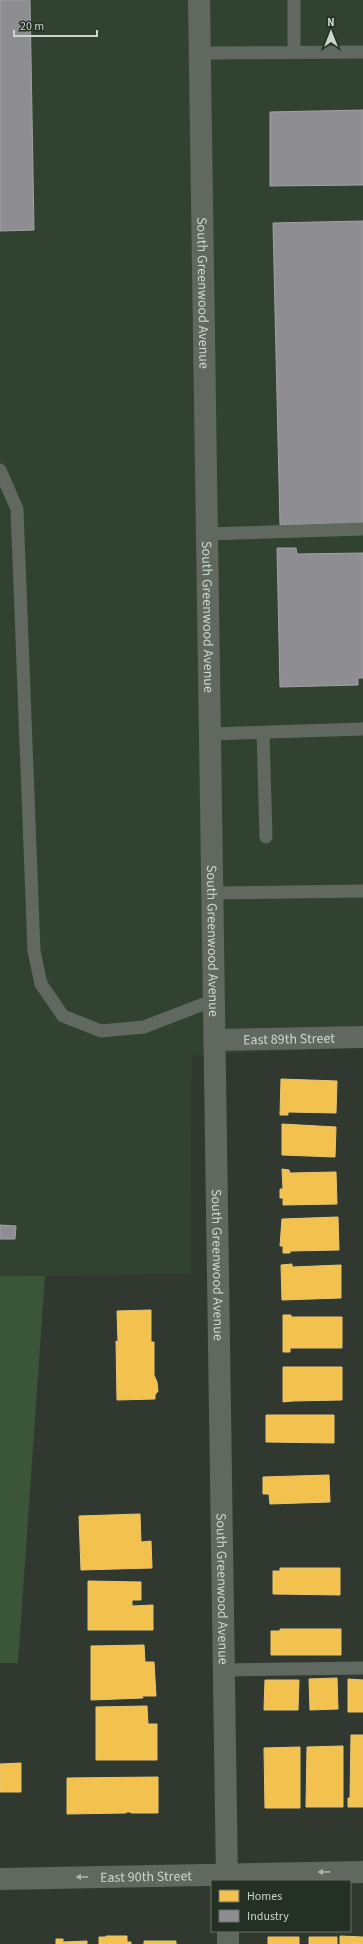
<svg xmlns="http://www.w3.org/2000/svg" width="363" height="1944" viewBox="0 0 363 1944" font-family="'Source Sans 3',sans-serif">
  <rect width="100%" height="100%" fill="#313830"/>
  <path fill="#314230" d="M0 0H363V1048L192 1055 191 1274 0 1276Z"/>
  <path fill="#3b5539" d="M0 1276H45L18 1663H0Z"/>
  <path fill="#f2c14e" stroke="#e7c774" d="M281 1079 337 1081 336 1113 288 1112V1115H280Z
    M282 1124 336 1127 335 1157 282 1155Z
    M282 1169 289 1170 290 1173 336 1172 337 1204 283 1205V1198H280V1189H283Z
    M338 1217 339 1250 290 1251V1253H283V1246H280L282 1219Z
    M292 1264V1267L341 1265V1298L282 1300 281 1265Z
    M151 1310V1342H154V1375L157 1382 158 1391 155 1395V1399L117 1400 116 1341 118 1342 117 1311Z
    M283 1315H291V1317H342V1348H290V1352H283Z
    M283 1367H342V1400L293 1401 283 1402Z
    M266 1415H334V1443L266 1442Z
    M329 1475 330 1502 270 1504 269 1494H263V1477Z
    M140 1514 141 1542 151 1541 152 1568 81 1570 79 1516Z
    M280 1568H340V1595L273 1594V1571H280Z
    M88 1581 141 1582V1600H132V1606L153 1605V1630H88Z
    M280 1629H341V1655H271V1631H280Z
    M144 1645 145 1662H154L156 1696H142L143 1698 91 1700V1646Z
    M337 1678 338 1709 310 1710 309 1679Z
    M348 1679 363 1680V1712H348Z
    M265 1680H299L298 1710H264Z
    M147 1706 148 1724H157V1760H96V1707Z
    M351 1735H363V1807H348V1798H350Z
    M343 1746V1807H306L307 1747Z
    M300 1747V1808H265L264 1748Z
    M21 1763V1792H0V1764Z
    M158 1777V1813H131V1812H126V1813L67 1814V1778Z
    M106 1936H127V1942H131V1944H99V1937H106Z
    M340 1936 363 1937V1944H340Z
    M268 1937H299V1944H268Z
    M309 1937H337V1944H309Z
    M56 1939H63V1942L87 1941V1944H56Z
    M144 1941H176V1944H144Z"/>
  <path fill="#8d8d92" stroke="#a0a3a3" d="M0 0H30L34 230 0 231Z
    M363 110V185L270 186V112Z
    M363 221V523L280 525 273 223Z
    M277 548H296L297 554 363 553V678H358V685L280 687Z
    M0 1225 16 1226 15 1239H0Z"/>
  <g fill="none" stroke-linecap="round" stroke-linejoin="round">
    <path stroke="#616860" stroke-width="13" d="M294 0V52
      M200 53 363 52
      M0 470 17 509 34 951 41 984 63 1016 101 1031 144 1027 214 1000
      M207 534 363 529
      M263 732 266 837
      M210 734 363 729
      M213 893 363 891
      M224 1670 363 1668"/>
    <g stroke="#616860" stroke-width="22">
      <path id="s1" d="M199 0 227 1881"/>
      <path id="s2" d="M215 1040 363 1037"/>
      <path id="s3" d="M0 1879 363 1872"/>
      <path d="M228 1931V1944"/>
    </g>
  </g>
  <defs><path id="oneway-solid" d="M-6-.8H1V-3.2L6.5 0L1 3.2V.8H-6Z"/></defs>
  <g fill="#adb4ac">
    <use href="#oneway-solid" transform="translate(324 1872) rotate(179)"/>
    <use href="#oneway-solid" transform="translate(82 1877) rotate(179)"/>
  </g>
  <g text-anchor="middle" stroke-width="4" stroke-linejoin="round" paint-order="stroke">
    <g font-size="14" fill="#cdd5cc" stroke="#243023">
      <text dy="5" stroke="none"><textPath href="#s1" startOffset="293">South Greenwood Avenue</textPath></text>
      <text dy="5" stroke="none"><textPath href="#s1" startOffset="617">South Greenwood Avenue</textPath></text>
      <text dy="5" stroke="none"><textPath href="#s1" startOffset="941">South Greenwood Avenue</textPath></text>
      <text dy="5" stroke="none"><textPath href="#s2" startOffset="74">East 89th Street</textPath></text>
      <text dy="5" stroke="none"><textPath href="#s1" startOffset="1265">South Greenwood Avenue</textPath></text>
      <text dy="5" stroke="none"><textPath href="#s1" startOffset="1589">South Greenwood Avenue</textPath></text>
      <text dy="5" stroke="none"><textPath href="#s3" startOffset="146">East 90th Street</textPath></text>
    </g>
  </g>
  <rect x="211" y="1880" width="140" height="52" fill="#243023" stroke="#687267"/>
  <rect x="219" y="1890" width="20" height="12" fill="#f2c14e" stroke="#687267"/>
  <text x="247" y="1900" font-size="12" fill="#cdd5cc">Homes</text>
  <rect x="219" y="1910" width="20" height="12" fill="#8d8d92" stroke="#687267"/>
  <text x="247" y="1920" font-size="12" fill="#cdd5cc">Industry</text>
  <g transform="translate(331 32)" stroke="#243023" stroke-width="3" paint-order="stroke">
  <path d="M0-3L7 15L0 10L-7 15Z" fill="#cdd5cc"/>
  <text y="-6" font-size="11" font-weight="bold" text-anchor="middle" fill="#cdd5cc">N</text>
  </g>
  <path d="M14 30v6h83v-6" fill="none" stroke="#cdd5cc" stroke-width="2"/>
  <text x="20" y="30" font-size="12" fill="#cdd5cc" stroke="#243023" stroke-width="3" paint-order="stroke">20 m</text>
</svg>
